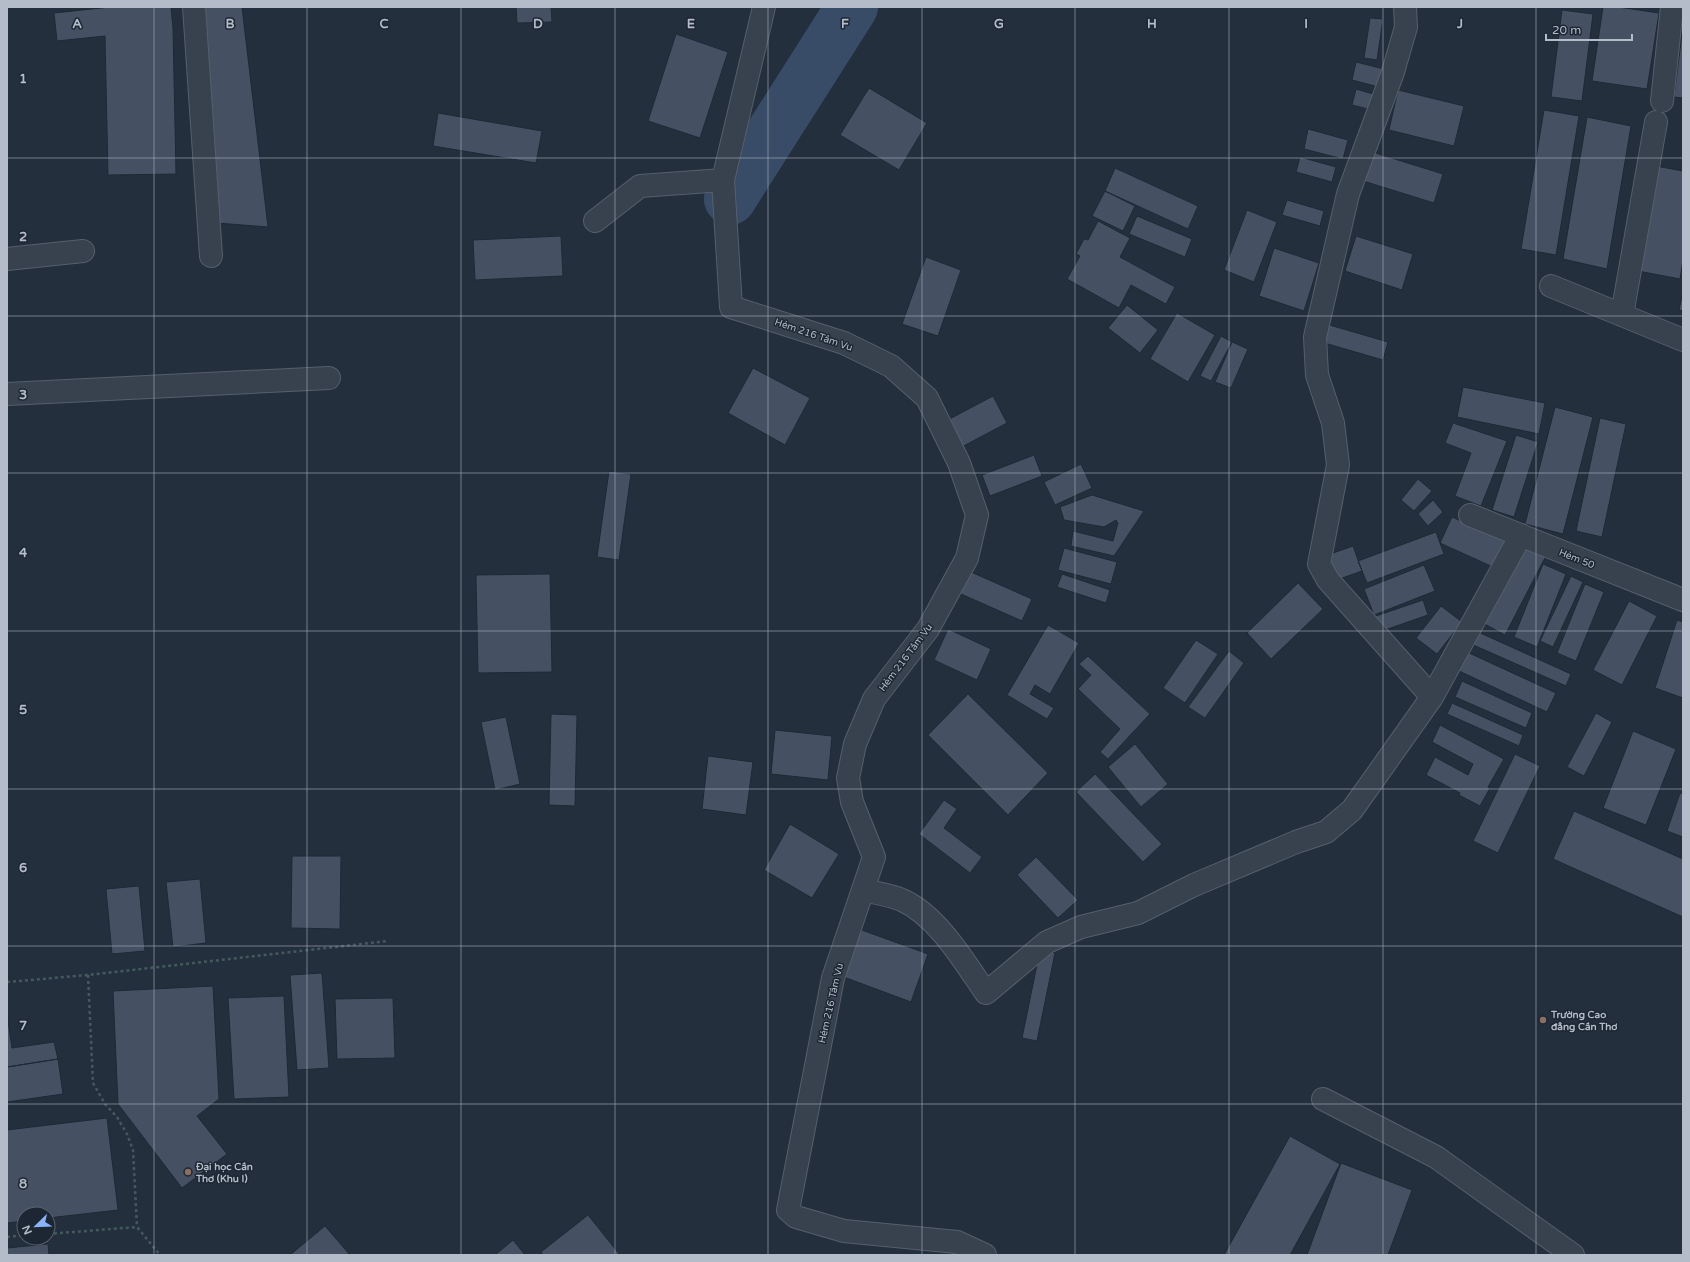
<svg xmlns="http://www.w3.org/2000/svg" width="1690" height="1262" viewBox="0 0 1690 1262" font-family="'Varela Round',sans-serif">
  <rect width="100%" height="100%" fill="#242f3e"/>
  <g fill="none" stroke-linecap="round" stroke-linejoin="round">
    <path stroke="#394c67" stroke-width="52" d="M730 199 852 7"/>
  </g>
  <path fill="#455162" stroke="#1f2835" d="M111 7H171L173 28 176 174 108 175 105 36 57 41 54 13Z
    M203 7H242L268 227 217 223Z
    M516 7H551L552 22 517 23Z
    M1603 7H1618L1659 13 1647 89 1592 81Z
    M1562 10 1593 14 1582 101 1551 97Z
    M1370 18 1383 19 1377 60 1364 58Z
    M1683 26V98L1674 97Z
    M676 34 728 52 700 138 648 121Z
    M1356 62 1384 69 1379 87 1352 80Z
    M869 88 927 123 899 170 840 135Z
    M1356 89 1380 96 1376 111 1352 105Z
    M1398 90 1464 106 1454 146 1389 130Z
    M1544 110 1579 116 1556 255 1521 249Z
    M438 113 542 131 536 163 433 146Z
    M1587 117 1631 126 1607 269 1563 259Z
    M1308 129 1348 140 1343 159 1304 149Z
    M1369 151 1443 174 1434 203 1360 180Z
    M1300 157 1336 167 1332 182 1296 172Z
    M1656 166 1683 171V260L1680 279 1638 271Z
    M1115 168 1198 206 1188 229 1105 191Z
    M1105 191 1135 206 1123 231 1092 216Z
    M1287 200 1324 211 1320 226 1282 215Z
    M1247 210 1277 222 1254 282 1224 270Z
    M1137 216 1192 239 1185 257 1129 234Z
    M1098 221 1130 238 1120 257 1175 287 1166 304 1131 285 1119 308 1067 279 1080 256 1076 254 1084 239 1088 240Z
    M561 236 563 276 475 280 473 240Z
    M1356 236 1413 254 1402 290 1345 271Z
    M1274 248 1319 263 1304 311 1259 296Z
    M926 257 961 270 938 336 902 324Z
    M1683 291V311L1679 310Z
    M1127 305 1158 330 1140 353 1108 328Z
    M1177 313 1215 335 1188 382 1150 359Z
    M1326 324 1388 342 1383 360 1321 342Z
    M1221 336 1232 342 1211 381 1200 376Z
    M1232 342 1248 349 1231 388 1215 382Z
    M753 368 810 398 785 445 728 413Z
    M1463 387 1545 403 1539 434 1457 417Z
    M993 396 1007 423 956 450 942 423Z
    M1555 407 1593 417 1563 534 1525 524Z
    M1600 418 1626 424 1602 537 1576 531Z
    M1453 423 1507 441 1481 506 1455 496 1471 453 1445 443Z
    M1516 435 1538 442 1514 517 1492 510Z
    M1034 455 1042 476 990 496 982 475Z
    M1081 464 1092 488 1055 505 1044 482Z
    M609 471 631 474 619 560 597 557Z
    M1418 479 1432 491 1414 511 1401 500Z
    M1092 495 1144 511 1114 556 1071 546 1073 531 1113 541 1118 523 1116 520 1104 527 1064 520 1060 507Z
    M1433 500 1443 512 1428 526 1418 514Z
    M1452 517 1505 541 1493 567 1440 543Z
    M1436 532 1444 554 1367 583 1358 561Z
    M1520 540 1547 554 1505 635 1479 621Z
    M1353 546 1362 571 1331 582 1322 557Z
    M1064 548 1117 562 1111 584 1058 570Z
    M1543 564 1566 574 1537 647 1514 637Z
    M1424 565 1435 591 1374 615 1364 589Z
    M962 568 1032 599 1022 621 952 590Z
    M550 574 552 672 478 673 476 575Z
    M1062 574 1110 590 1106 603 1057 587Z
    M1571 576 1583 582 1553 647 1540 641Z
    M1298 583 1323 609 1271 659 1247 633Z
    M1585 584 1604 592 1576 661 1557 653Z
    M1423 600 1428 615 1379 632 1373 617Z
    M1629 601 1657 616 1622 685 1593 670Z
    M1441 606 1462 622 1437 654 1416 638Z
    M1677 620 1683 622V698L1655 688Z
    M1048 625 1079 643 1050 694 1035 685 1030 694 1054 708 1047 719 1007 695Z
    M948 629 991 649 977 680 934 660Z
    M1476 631 1571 674 1566 686 1471 644Z
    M1196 640 1218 654 1185 703 1163 688Z
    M1229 651 1244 663 1205 718 1188 707Z
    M1467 652 1556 693 1547 712 1459 671Z
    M1088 656 1150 714 1108 759 1100 752 1120 729 1078 689 1091 675 1079 664Z
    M1462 681 1532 713 1526 728 1455 697Z
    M968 694 1048 773 1008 815 928 735Z
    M1452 703 1523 735 1519 746 1447 714Z
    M1596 713 1612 722 1584 776 1567 767Z
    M551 714 577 715 575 806 549 805Z
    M506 717 520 784 495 790 481 722Z
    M1440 725 1504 759 1488 787 1490 788 1480 806 1459 795 1460 793 1426 775 1435 757 1468 775 1473 764 1432 742Z
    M775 730 832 736 828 780 771 774Z
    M1633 731 1676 749 1646 825 1603 808Z
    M1135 744 1168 784 1141 807 1108 767Z
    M1515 754 1540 766 1498 853 1473 841Z
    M708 756 753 762 746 815 702 809Z
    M1095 774 1162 844 1143 862 1076 792Z
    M1680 793 1683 794V837L1667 831Z
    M944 800 957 809 944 828 982 857 970 873 919 834Z
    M1574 811 1683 859V917L1553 859Z
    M790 824 839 854 812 898 764 870Z
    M292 856H341L340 929 291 928Z
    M1036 857 1078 900 1058 918 1017 875Z
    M200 879 206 943 173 947 166 882Z
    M139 886 145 951 112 954 106 889Z
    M859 929 928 954 911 1002 841 976Z
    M1040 950 1055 953 1037 1041 1022 1038Z
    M322 973 329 1068 297 1070 290 975Z
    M213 986 219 1099 197 1116 227 1154 182 1188 118 1104 113 991Z
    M284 996 289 1097 234 1099 228 998Z
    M393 998 395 1058 337 1059 335 999Z
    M7 1014 12 1048 54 1042 58 1059 7 1067Z
    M58 1059 63 1094 7 1102V1067Z
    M107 1118 118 1210 48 1218V1214H24V1221L7 1223V1130Z
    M1290 1136 1340 1164 1290 1255H1224Z
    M1341 1163 1412 1190 1388 1255H1307Z
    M588 1215 620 1255H543L541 1252Z
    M325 1226 350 1255H290Z
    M513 1240 525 1255H495Z
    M48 1244 49 1255H7V1248Z"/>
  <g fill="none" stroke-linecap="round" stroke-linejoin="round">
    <g stroke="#565f6c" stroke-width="24">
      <path id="minor" d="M194 7 211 256
        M764 7 723 180 731 307 844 343 891 366 927 398 959 463 977 515 967 558 928 629 874 699 855 744 848 778 852 802 874 857 833 978 788 1210 796 1217 844 1231 957 1242 985 1255
        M1405 7 1406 27 1393 72 1348 194 1315 337 1317 375 1333 423 1338 465 1319 564 1328 580 1432 697
        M1662 101 1672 7
        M595 221 640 186 723 180
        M7 259 83 251
        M1551 286 1683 340
        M1622 315 1656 122
        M7 394 329 378
        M1470 515 1683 600
        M863 890C875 893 890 895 902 900 938 916 965 963 986 993L1047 942 1081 927 1138 913 1194 885 1296 842 1326 832 1352 810 1432 697 1521 535
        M1323 1099 1436 1157 1573 1255"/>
    </g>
    <path stroke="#44595c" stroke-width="2.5" stroke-dasharray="3 3" stroke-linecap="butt" d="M88 975 93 1083 105 1104 117 1117 127 1134 133 1150 137 1227
      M7 982 88 975 388 941
      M48 1234 137 1227 160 1255
      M7 1237 24 1235"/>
    <use href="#minor" stroke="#38414e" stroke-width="22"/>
  </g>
  <path fill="none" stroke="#b4bcc9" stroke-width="1" stroke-opacity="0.55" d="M154 7V1255M307 7V1255M461 7V1255M615 7V1255M768 7V1255M922 7V1255M1075 7V1255M1229 7V1255M1383 7V1255M1536 7V1255M7 158H1683M7 316H1683M7 473H1683M7 631H1683M7 789H1683M7 946H1683M7 1104H1683"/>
  <g fill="#8d6e63" stroke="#1d2633" stroke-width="1.5">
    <circle cx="1543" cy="1020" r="4"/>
    <circle cx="188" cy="1172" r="4"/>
  </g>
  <g text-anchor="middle" stroke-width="3" stroke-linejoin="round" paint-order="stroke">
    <g font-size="10" fill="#b4bcc9" stroke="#1d2633">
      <text transform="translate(814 334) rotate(19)" y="4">Hẻm 216 Tầm Vu</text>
      <text transform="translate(1577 558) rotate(22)" y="4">Hẻm 50</text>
      <text transform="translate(905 657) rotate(-53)" y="4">Hẻm 216 Tầm Vu</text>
      <text transform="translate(830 1003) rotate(-77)" y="4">Hẻm 216 Tầm Vu</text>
    </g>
    <g font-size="10" font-weight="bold" fill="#b4bcc9" stroke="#1d2633" text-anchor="start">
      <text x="1551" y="1018">Trường Cao<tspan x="1551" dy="12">đẳng Cần Thơ</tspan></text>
      <text x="196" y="1170">Đại học Cần<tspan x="196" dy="12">Thơ (Khu I)</tspan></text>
    </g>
  </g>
  <g font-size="13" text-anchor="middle" font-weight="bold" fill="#b4bcc9" stroke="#1d2633" stroke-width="3" stroke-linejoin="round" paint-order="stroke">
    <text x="77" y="28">A</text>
    <text x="230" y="28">B</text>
    <text x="384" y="28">C</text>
    <text x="538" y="28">D</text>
    <text x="691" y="28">E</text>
    <text x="845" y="28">F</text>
    <text x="999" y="28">G</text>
    <text x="1152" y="28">H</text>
    <text x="1306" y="28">I</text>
    <text x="1460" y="28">J</text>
    <text x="23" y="83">1</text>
    <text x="23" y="241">2</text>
    <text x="23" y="399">3</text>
    <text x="23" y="557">4</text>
    <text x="23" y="714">5</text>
    <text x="23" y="872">6</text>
    <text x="23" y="1030">7</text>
    <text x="23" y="1188">8</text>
  </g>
  <rect width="1690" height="1262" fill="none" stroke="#b4bcc9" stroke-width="16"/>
  <g transform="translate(36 1226) rotate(247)"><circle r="19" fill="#1d2633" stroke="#59626f"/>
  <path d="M0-3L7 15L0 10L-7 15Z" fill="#8ab4f8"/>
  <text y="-6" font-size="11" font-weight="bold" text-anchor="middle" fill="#b4bcc9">N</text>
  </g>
  <path d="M1546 34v6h86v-6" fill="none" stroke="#b4bcc9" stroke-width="2"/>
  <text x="1552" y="34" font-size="12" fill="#b4bcc9" stroke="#1d2633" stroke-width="3" paint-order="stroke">20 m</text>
</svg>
